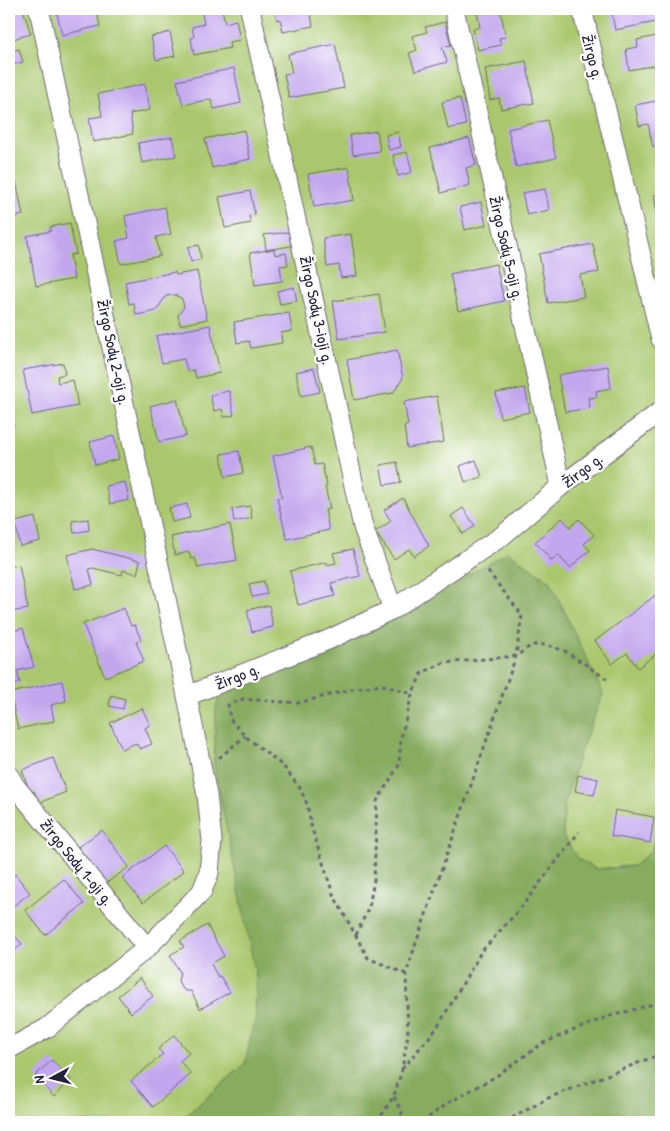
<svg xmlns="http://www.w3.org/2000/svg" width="670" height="1131" viewBox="0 0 670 1131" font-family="'Patrick Hand',sans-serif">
  <rect width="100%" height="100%" fill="#fff"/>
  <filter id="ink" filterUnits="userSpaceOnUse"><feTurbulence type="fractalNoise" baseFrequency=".02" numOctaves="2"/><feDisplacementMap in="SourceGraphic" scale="10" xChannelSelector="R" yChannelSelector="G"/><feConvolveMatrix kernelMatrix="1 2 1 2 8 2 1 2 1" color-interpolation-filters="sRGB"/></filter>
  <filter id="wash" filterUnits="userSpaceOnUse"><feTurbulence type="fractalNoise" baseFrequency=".0096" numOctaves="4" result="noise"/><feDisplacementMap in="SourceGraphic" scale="20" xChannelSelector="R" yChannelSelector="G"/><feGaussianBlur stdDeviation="1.12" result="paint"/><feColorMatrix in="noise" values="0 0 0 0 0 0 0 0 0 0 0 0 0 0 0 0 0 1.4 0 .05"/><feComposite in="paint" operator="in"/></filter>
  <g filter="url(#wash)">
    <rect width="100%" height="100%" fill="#f2edd8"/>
    <path fill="#aac76e" stroke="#667454" d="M9 9H661V813L652 850 634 866 596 869 578 859 563 836 564 804 580 752 508 553 367 633 227 687 256 976V1015L245 1064 179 1122H9Z"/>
    <path fill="#87ac61" stroke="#54674e" d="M508 552 550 581 603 694 580 752 564 804 563 836 578 859 596 869 634 866 652 850 661 813V1122H179L245 1064 256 1015V976L214 765 216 708 219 696 227 687 367 633Z"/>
    <g id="blocks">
      <path fill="#c2a6ee" d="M9 9H23L31 34 13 39 9 28Z
        M56 9H96L100 26 62 35Z
        M206 9H222L225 23 236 20 240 40 229 42 230 48 194 55 191 38 194 37 192 27 204 24 201 10Z
        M274 9H310L313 26 283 32 280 19 277 20Z
        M492 9H500L506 37 499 38 501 45 478 50 473 29 480 27 477 12Z
        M611 9H659L661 21 615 30Z
        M445 22 451 45 442 47 447 62 415 71 409 53 417 50 412 36 427 32 425 27Z
        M170 32 175 56 156 60 151 37Z
        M661 35V64L629 70 626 49 638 47 637 40Z
        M335 44 344 88 289 98 284 74 292 73 288 54Z
        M19 49 23 62 13 65 9 52Z
        M526 61 534 103 501 109 499 98 490 100 485 69Z
        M234 68 241 103 214 109 211 99 183 105 177 81Z
        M145 84 150 110 130 114 133 134 93 142 89 118 102 116 98 94Z
        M460 98 466 125 448 129 442 102Z
        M661 100V145L653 147 648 124 639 126 635 105Z
        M547 120 556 158 516 167 508 129Z
        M244 130 250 159 212 168 205 139Z
        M377 131 380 151 353 155 350 135Z
        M398 132 401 147 389 150 386 135Z
        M172 137 176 156 142 163 138 143Z
        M469 138 476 165 466 168 470 185 441 193 430 148Z
        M407 152 412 172 398 176 393 155Z
        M349 167 354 200 314 207 308 174Z
        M16 181 23 215 9 218V182Z
        M545 189 549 210 527 215 522 193Z
        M250 191 255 215 249 216 251 223 225 228 219 197Z
        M661 193V213L657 214 654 195Z
        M481 202 486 225 465 230 460 207Z
        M165 207 171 234 156 237 160 256 121 264 116 241 129 238 125 216Z
        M70 223 76 254 70 255 74 279 36 286 27 236 51 231 50 227Z
        M289 232 291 246 266 250 264 235Z
        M351 234 357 276 341 278 339 265 327 267 323 238Z
        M593 244 599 272 580 275 584 297 548 303 539 254Z
        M199 245 201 259 191 262 188 247Z
        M274 249 275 255 286 253 288 265 280 266 282 281 255 285 250 253Z
        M496 264 504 301 458 311 450 274Z
        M197 271 207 319 180 325 178 315 184 307 182 299 175 295 166 296 156 311 136 315 134 303 129 304 125 282 175 272 176 275Z
        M294 287 297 301 280 304 277 291Z
        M379 294 385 332 339 339 333 301Z
        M289 313 292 331 281 333 282 343 251 348 249 341 237 343 234 322Z
        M210 325 220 373 196 378 194 370 187 371 184 359 162 363 156 336Z
        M397 350 403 378 393 393 354 400 347 360Z
        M63 363 65 374 57 376 58 383 73 380 78 406 32 415 23 370Z
        M608 366 611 388 596 391 597 397 588 398 590 408 565 412 558 375Z
        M314 368 320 392 301 396 296 372Z
        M525 388 530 412 500 418 496 393Z
        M229 391 234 415 224 417 222 409 214 411 210 395Z
        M437 396 444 442 407 448 404 426 408 425 404 402Z
        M177 399 186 436 159 442 150 406Z
        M9 405 14 426 9 427Z
        M114 436 119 459 95 465 90 442Z
        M311 447 315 465 322 464 327 486 325 487 330 509 325 510 329 530 287 539 277 498 282 497 273 456Z
        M239 451 243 473 225 477 221 454Z
        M476 460 482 477 465 482 460 466Z
        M397 462 401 482 384 485 380 465Z
        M125 482 129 500 110 504 106 486Z
        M403 498 429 546 414 556 409 549 394 559 375 532 391 521 384 510Z
        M187 504 190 518 172 522 169 508Z
        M250 506 252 518 234 522 232 509Z
        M463 508 475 526 463 534 451 516Z
        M35 517 40 541 20 546 15 522Z
        M562 518 570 527 579 519 594 535 584 544 590 550 570 568 558 555 552 561 535 542Z
        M88 519 89 530 74 533 72 521Z
        M230 524 237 560 198 568 195 558 191 559 189 552 175 555 171 537Z
        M92 549 140 561 137 574 123 570 122 575 93 568 89 569 93 585 75 589 67 555Z
        M353 549 360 576 331 583 335 596 298 605 290 571 327 562V565L336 563 333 553Z
        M19 565 28 609 9 612V567Z
        M264 581 267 594 252 597 249 584Z
        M661 591V650L638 668 627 653 612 664 595 641Z
        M269 605 273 627 252 632 247 610Z
        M124 608 131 626 135 625 141 640 136 642 144 661 105 677 83 624Z
        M23 628 34 667 17 671 20 683 9 686V632Z
        M62 681 66 701 51 705 54 721 18 729 10 693Z
        M111 695 125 699 123 709 109 706Z
        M142 708 150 725 145 728 152 744 140 749 136 743 122 749 110 723Z
        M53 758 66 792 39 803 34 791 30 793 22 770Z
        M578 775 598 779 594 795 575 791Z
        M615 810 654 817 650 843 611 836Z
        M102 830 129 867 105 884 78 847Z
        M164 846 184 871 143 903 122 878Z
        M15 874 30 893 12 907 9 903V879Z
        M64 879 84 904 45 935 25 910Z
        M207 925 224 956 211 964 218 977 220 976 230 992 200 1009 191 991H186L182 988 178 981 180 972 170 955 184 947 180 941Z
        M9 929 22 944 9 955Z
        M140 978 153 996 131 1013 118 996Z
        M174 1035 189 1053 180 1061 191 1074 153 1107 131 1081 163 1054 158 1049Z
        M52 1060 71 1080 54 1097 35 1076Z
        M9 1084 12 1094 9 1104Z"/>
    </g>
  </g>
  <g filter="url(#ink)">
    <use href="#blocks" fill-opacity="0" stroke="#6b6972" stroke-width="1"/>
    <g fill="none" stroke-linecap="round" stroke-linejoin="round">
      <g stroke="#6b6972" stroke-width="21">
        <path id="minor" d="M39 9 187 696
          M250 9 363 527 393 609
          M454 9 561 486
          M582 9 661 339
          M9 776 15 786 147 948
          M9 1049 47 1028 147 948 202 891 209 873 212 840 207 795 187 696 328 640 393 609 502 536 561 486 661 411"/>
      </g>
      <path stroke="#6b6972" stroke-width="3" stroke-dasharray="4 4" stroke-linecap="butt" d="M219 758 245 736
        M356 935 369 907 374 880 377 801 399 765 401 738 412 694 422 673 443 663 516 656 532 645H547L565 651 607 679
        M406 974 368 958 333 894 312 829 307 804 300 788 283 766 245 736 230 719 228 705 243 699 298 703 357 688 383 685 412 694
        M402 1069 437 1028 481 952 519 910 579 832
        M394 1097 402 1112 400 1122
        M377 1122 394 1096 402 1070 408 1034 406 974 415 946 516 656 522 615 486 569
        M422 1122 448 1103 495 1077 543 1043 607 1017 661 1002
        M505 1122 548 1098 661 1054"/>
      <use href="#minor" stroke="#fff" stroke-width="19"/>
    </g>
  </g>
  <g text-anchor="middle" stroke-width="4.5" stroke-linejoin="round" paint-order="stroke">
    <g font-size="16" fill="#22223b" stroke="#fff">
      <text transform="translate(593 57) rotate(76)" y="6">Žirgo g.</text>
      <text transform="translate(507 248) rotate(77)" y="6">Žirgo Sodų 5-oji g.</text>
      <text transform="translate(317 310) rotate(78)" y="6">Žirgo Sodų 3-ioji g.</text>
      <text transform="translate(114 352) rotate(78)" y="6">Žirgo Sodų 2-oji g.</text>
      <text transform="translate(582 470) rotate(-37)" y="6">Žirgo g.</text>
      <text transform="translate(237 676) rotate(-22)" y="6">Žirgo g.</text>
      <text transform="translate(77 862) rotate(51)" y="6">Žirgo Sodų 1-oji g.</text>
    </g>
  </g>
  <rect width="670" height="1131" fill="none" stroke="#fff" stroke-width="30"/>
  <g transform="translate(52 1078) rotate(263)" stroke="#ffffff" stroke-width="4" paint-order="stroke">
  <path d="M0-4L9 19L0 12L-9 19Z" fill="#22223b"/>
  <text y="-8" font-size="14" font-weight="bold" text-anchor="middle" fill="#22223b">N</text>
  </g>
</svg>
